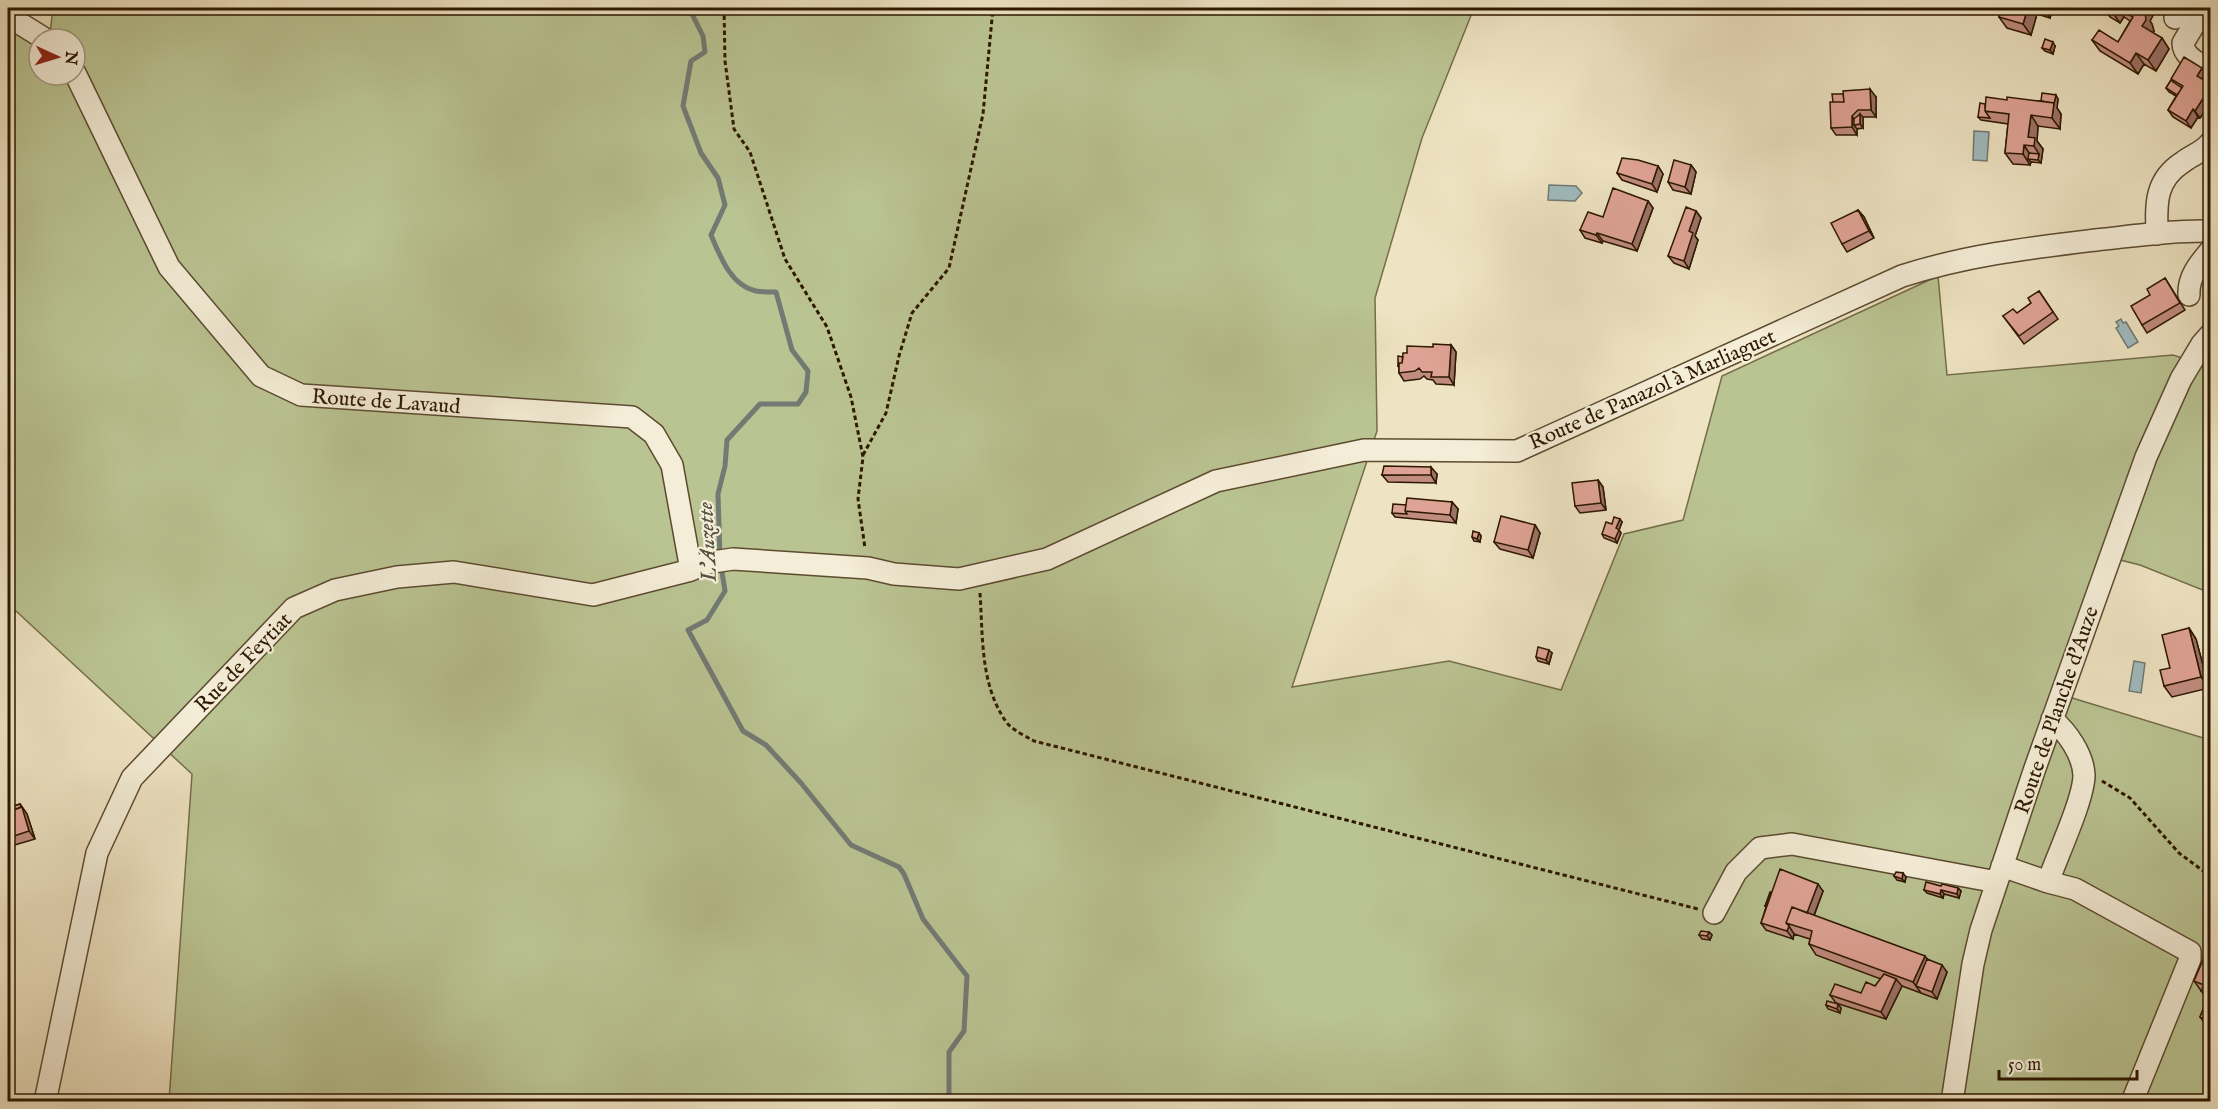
<svg xmlns="http://www.w3.org/2000/svg" width="2218" height="1109" viewBox="0 0 2218 1109" font-family="'IM FELL English',serif">
  <rect width="100%" height="100%" fill="#eee3c2"/>
  <filter id="stains"><feTurbulence type="fractalNoise" baseFrequency=".00333" numOctaves="4"/><feColorMatrix values="0 0 0 0 .2 0 0 0 0 .09 0 0 0 0 .02 0 0 0 .5 -.17"/></filter>
  <radialGradient id="worn" r=".72"><stop offset=".6" stop-color="#630" stop-opacity="0"/><stop offset="1" stop-color="#630" stop-opacity=".3"/></radialGradient>
  <path fill="#bac392" stroke="#746e49" stroke-width="1.5" fill-rule="evenodd" d="M53 8H1474L1422 138 1375 298 1377 431 1292 687 1449 661 1561 690 1624 534 1683 520 1722 376 1938 276 1947 375 2173 355 2198 363 2210 350V593L2140 565 2120 560 2069 697 2210 740V1101H169L192 774 16 611 8 621V30L50 34ZM39 39H75V75H39Z"/>
  <path fill="#a0bbbf" stroke="#727a73" stroke-width="1.5" d="M1974 131 1989 132 1987 161 1973 160Z
    M1549 185 1576 186 1582 193 1575 201 1548 200Z
    M2121 319 2123 323 2126 322 2138 342 2128 348 2116 328 2119 326 2116 322Z
    M2134 661 2145 663 2141 693 2129 691Z"/>
  <g fill="none" stroke-linecap="round" stroke-linejoin="round">
    <path stroke="#727a73" stroke-width="5" d="M689 8 703 36 705 52 691 61 683 106 701 153 718 178 725 205 711 235C720 256 731 286 756 291 762 292 769 292 776 292L792 350 808 371 806 392 798 404H760L727 440 725 466 718 494 720 557
      M721 566 725 591 707 620 688 630 743 731 766 745 801 783 851 845 899 867 904 874 923 919 967 976 964 1031 949 1052V1102"/>
    <g stroke="#5d4b30" stroke-width="24">
      <path id="minor" d="M2204 8 2183 43C2183 57 2200 64 2210 70
        M8 16 45 39
        M2175 18 2186 8
        M75 73 169 267 261 376 301 395 632 417 654 434 672 465 691 570
        M2157 234C2156 203 2155 180 2183 162 2192 155 2203 152 2210 143
        M2189 295C2188 277 2199 264 2210 251
        M2002 866 2048 882C2057 856 2084 799 2084 775 2083 754 2067 732 2052 719
        M2048 882 2075 889 2190 952V959L2132 1102
        M1714 913 1736 872 1760 848 1792 844 1997 882
        M45 1102 97 853 132 778 294 608 335 590 397 577 454 572 593 595 691 570 706 563 733 559 868 568 894 574 959 579 1047 559 1216 481 1364 450 1517 451 1902 276C1967 255 2029 248 2096 240 2134 236 2172 230 2210 231
        M1952 1102 1973 964 1981 930 2034 771 2146 457 2181 379 2202 344 2210 335"/>
    </g>
    <path stroke="#2d1800" stroke-width="3" stroke-dasharray="4.5 3" stroke-linecap="butt" d="M724 8 725 61 734 129 750 152 785 259 827 327 851 397 863 457 858 499 865 548
      M863 455 886 413 899 356 912 313 949 268 983 114 993 8
      M980 593C983 637 980 686 1007 723 1013 730 1025 736 1034 741L1698 909
      M2102 781 2130 798 2179 853 2210 876"/>
    <use href="#minor" stroke="#f4edd7" stroke-width="21"/>
  </g>
  <path fill="#c08c80" stroke="#2d1800" stroke-width="1.5" d="M1999 8H2053L2050 18 2037 14 2031 35 2007 28 1999 17 2001 11Z
    M2104 8H2154L2156 10 2150 21 2152 24 2154 31 2153 33 2162 38 2169 49 2156 71 2144 64 2138 74 2100 51 2092 40 2118 42 2130 21 2124 17 2120 23 2110 17Z
    M2055 46 2053 54 2045 51 2042 48Z
    M2202 68 2207 75 2205 78 2211 81V102L2200 118 2198 117 2191 128 2173 117 2168 110 2176 96 2169 92 2166 88 2171 80Z
    M1876 97V117H1863V128L1857 129V135H1836L1831 128Z
    M2058 99 2057 108 2061 114 2060 129 2038 126 2037 141 2043 149 2041 163 2031 162 2030 165 2013 164 2005 153 2008 124 1981 120 1978 117 1985 104 2007 100 2041 101Z
    M1691 165 1696 172 1691 194 1673 190 1668 182Z
    M1658 166 1663 174 1657 192 1622 180 1617 173Z
    M1648 201 1653 208 1637 251 1603 241 1602 243 1585 238 1580 230 1603 217Z
    M1858 210 1864 217 1874 238 1847 252 1842 244Z
    M1696 211 1701 218 1695 236 1698 240 1689 269 1674 263 1668 256Z
    M2165 278 2185 310 2147 333 2142 325 2150 295Z
    M2039 291 2058 319 2024 344 2003 316 2017 313 2031 303Z
    M1451 345 1456 352 1454 385 1436 384 1433 380 1427 379 1424 376 1420 379 1404 381 1399 373V368L1398 366 1403 357 1407 353 1433 347Z
    M1437 474 1436 483 1388 482 1382 475Z
    M1598 480 1603 487 1606 510 1580 513 1575 506Z
    M1452 502 1458 509 1456 523 1395 517 1392 513 1406 505Z
    M1622 522 1619 530 1621 533 1617 543 1604 538 1602 534 1612 524Z
    M1535 525 1540 533 1533 558 1500 549 1494 542Z
    M1479 533 1481 536 1480 542 1474 541 1472 537Z
    M2189 628 2196 639 2209 688 2172 697 2164 686 2170 668Z
    M1552 653 1549 664 1538 661 1536 657Z
    M20 804 27 814 35 839 8 847V808Z
    M1894 876 1906 877 1905 882 1897 880Z
    M1941 886 1958 888 1961 891 1959 898 1944 894 1943 898 1927 893 1924 890Z
    M1823 891 1814 916 1927 959 1947 972 1937 999 1902 986 1886 1019 1836 1003 1830 995 1861 993 1875 986 1881 979 1816 955 1809 944 1810 939 1794 934 1793 939 1766 930 1761 923 1766 907 1765 906Z
    M1709 932 1712 935 1710 940 1702 939 1699 935Z
    M2211 941V1032L2200 1017 2207 999 2194 981Z
    M1826 1005 1841 1008 1840 1013 1828 1009Z"/>
  <path fill="#9c7268" stroke="#2d1800" stroke-width="1.5" d="M2028 8H2032L2037 14 2031 35 2023 24Z
    M2042 8H2053L2050 18Z
    M2115 8H2117L2124 17 2120 23 2112 12Z
    M2144 8H2154L2156 10 2150 21 2152 24 2154 31 2150 37 2142 26 2141 11Z
    M2162 38 2169 49 2156 71 2148 60Z
    M2053 42 2055 46 2053 54 2050 50Z
    M2136 53 2144 64 2138 74 2130 63Z
    M2202 68 2207 75 2202 83 2197 76Z
    M2211 86V102L2200 118 2195 111Z
    M1870 89 1876 97V117L1871 110Z
    M2056 95 2058 99 2057 108 2061 114 2060 129 2052 118 2054 103Z
    M2193 109 2198 117 2191 128 2186 121Z
    M1860 114 1863 117V128L1860 124Z
    M2031 115 2038 126 2037 141 2043 149 2041 163 2038 160 2039 154 2028 137Z
    M1852 116 1857 123 1854 125 1857 129V135L1852 127Z
    M2024 145 2031 156 2028 159 2031 162 2030 165 2023 154Z
    M1691 165 1696 172 1691 194 1685 187Z
    M1658 166 1663 174 1657 192 1652 184Z
    M1648 201 1653 208 1637 251 1632 244Z
    M1858 210 1864 217 1874 238 1869 231Z
    M1696 211 1701 218 1695 236 1698 240 1689 269 1684 261 1689 231Z
    M1597 233 1603 241 1602 243 1596 235Z
    M1451 345 1456 352 1454 385 1449 377Z
    M1431 467 1437 474 1436 483 1431 475Z
    M1598 480 1603 487 1606 510 1601 503Z
    M1452 502 1458 509 1456 523 1450 515Z
    M1620 519 1622 522 1619 530 1621 533 1617 543 1615 539 1616 528Z
    M1535 525 1540 533 1533 558 1528 550Z
    M1479 533 1481 536 1480 542 1477 539Z
    M2189 628 2196 639 2209 688 2201 677Z
    M1549 650 1552 653 1549 664 1546 660Z
    M20 804 27 814 35 839 29 831Z
    M1903 873 1906 877 1905 882 1902 879Z
    M1818 884 1823 891 1811 923 1806 915Z
    M1958 888 1961 891 1959 898 1957 894Z
    M1941 890 1944 894 1943 898 1940 894Z
    M1789 926 1794 934 1793 939 1787 931Z
    M1709 932 1712 935 1710 940 1707 936Z
    M1925 956 1933 967 1916 986 1921 993 1913 982Z
    M1942 965 1947 972 1937 999 1932 992Z
    M1896 979 1902 986 1886 1019 1881 1012Z
    M1838 1004 1841 1008 1840 1013 1837 1009Z"/>
  <path fill="#dfa395" stroke="#2d1800" stroke-width="1.5" d="M2002 8H2028L2023 24 1999 17Z
    M2105 8H2115L2112 12Z
    M2118 8H2144L2141 11 2145 13 2146 20 2142 26 2162 38 2148 60 2136 53 2130 63 2092 40 2099 30 2118 42 2133 17Z
    M2045 39 2053 42 2050 50 2042 48Z
    M2184 57 2202 68 2197 76 2202 79 2204 76 2211 81V86L2195 111 2193 109 2186 121 2168 110 2183 86 2171 79Z
    M2171 80 2173 82 2182 88 2177 95 2166 88Z
    M1870 89 1871 110H1858L1852 116V127L1831 128 1830 102H1844L1843 91Z
    M2042 93 2056 95 2054 104V103L2041 101Z
    M1832 94H1843L1844 102H1833Z
    M1986 97 2007 100V97L2054 103 2052 118 2031 115 2028 137 2035 138 2034 146 2024 145 2023 154 2005 153 2009 114 1985 111Z
    M1980 103 1985 104V111L1990 118 1978 117Z
    M1860 114V124L1854 125V119Z
    M2029 153 2039 154 2038 160 2028 159Z
    M1622 158 1638 160 1658 166 1652 184 1617 173Z
    M1674 160 1691 165 1685 187 1668 182Z
    M1613 188 1648 201 1632 244 1597 233 1596 235 1580 230 1588 212 1603 217Z
    M1686 207 1696 211 1689 231 1693 233 1684 261 1668 256Z
    M1858 210 1869 231 1842 244 1831 223Z
    M2165 278 2180 303 2142 325 2131 306 2150 295 2147 289Z
    M2039 291 2053 312 2019 336 2003 316 2013 309 2017 313 2031 303 2028 298Z
    M1433 344 1451 345 1449 377H1431L1432 372H1422L1419 368 1415 371 1399 373V363H1402L1403 353H1407V346L1433 347Z
    M1398 356 1403 357 1402 363H1399V366H1398Z
    M1384 466 1431 467V475H1382Z
    M1598 480 1601 503 1575 506 1572 483Z
    M1407 498 1452 502 1450 515 1405 511Z
    M1393 504 1406 505 1405 511 1407 514 1392 513Z
    M1501 516 1535 525 1528 550 1494 542Z
    M1614 517 1620 519 1616 528 1619 530 1615 539 1602 534 1606 522 1612 524Z
    M1473 531 1479 533 1477 539 1472 537Z
    M2189 628 2201 677 2164 686 2160 670 2170 668 2162 635Z
    M1538 647 1549 650 1546 660 1536 657Z
    M20 804 21 807 8 812V808Z
    M22 807 29 831 8 838V812Z
    M1780 869 1818 884 1807 913 1792 907 1786 923 1789 926 1787 931 1761 923Z
    M1896 872 1903 873 1902 879 1894 876Z
    M1926 882 1941 886 1942 884 1958 888 1957 894 1941 890 1940 894 1924 890Z
    M1770 892H1771L1766 906H1765Z
    M1792 907 1925 956 1913 982 1809 944 1812 931 1786 923Z
    M1701 931 1709 932 1707 936 1699 935Z
    M2211 941V989L2208 994 2201 991 2204 985 2194 981Z
    M1927 959 1942 965 1932 992 1916 986Z
    M1884 974 1896 979 1881 1012 1830 995 1835 984 1861 993 1866 982 1875 986Z
    M2211 990V1022L2200 1017Z
    M1827 1001 1838 1004 1837 1009 1826 1005Z"/>
  <g text-anchor="middle" stroke-width="4.5" stroke-linejoin="round" paint-order="stroke">
    <g font-size="21" fill="#2d1800" stroke="#f4edd7">
      <text transform="translate(1652 389) rotate(-24)" y="7">Route de Panazol à Marliaguet</text>
      <text transform="translate(386 401) rotate(4)" y="7">Route de Lavaud</text>
      <text transform="translate(243 662) rotate(-46)" y="7">Rue de Feytiat</text>
      <text transform="translate(2056 710) rotate(-71)" y="7">Route de Planche d'Auze</text>
    </g>
    <g font-size="22" font-style="italic" fill="#555143" stroke="#f4edd7">
      <text transform="translate(706 542) rotate(-93)" y="8">L'Auzette</text>
    </g>
  </g>
  <rect width="2218" height="1109" fill="none" stroke="#eee3c2" stroke-width="30"/>
  <rect x="9" y="9" width="2200" height="1091" fill="none" stroke="#2d1800" stroke-width="3"/>
  <rect x="15" y="15" width="2188" height="1079" fill="none" stroke="#2d1800" stroke-width="1.5"/>
  <g transform="translate(57 57) rotate(94)"><circle r="28" fill="#f4edd7" stroke="#a49881" stroke-width="1.5"/>
  <path d="M0-4.5L10 22L0 15L-10 22Z" fill="#8f2418"/>
  <text y="-9" font-size="16" font-weight="bold" text-anchor="middle" fill="#2d1800">N</text>
  </g>
  <path d="M1999 1070v9h138v-9" fill="none" stroke="#2d1800" stroke-width="3"/>
  <text x="2008" y="1070" font-size="18" fill="#2d1800" stroke="#f4edd7" stroke-width="4.5" paint-order="stroke">50 m</text>
  <rect width="100%" height="100%" filter="url(#stains)"/>
  <rect width="100%" height="100%" fill="url(#worn)"/>
</svg>
